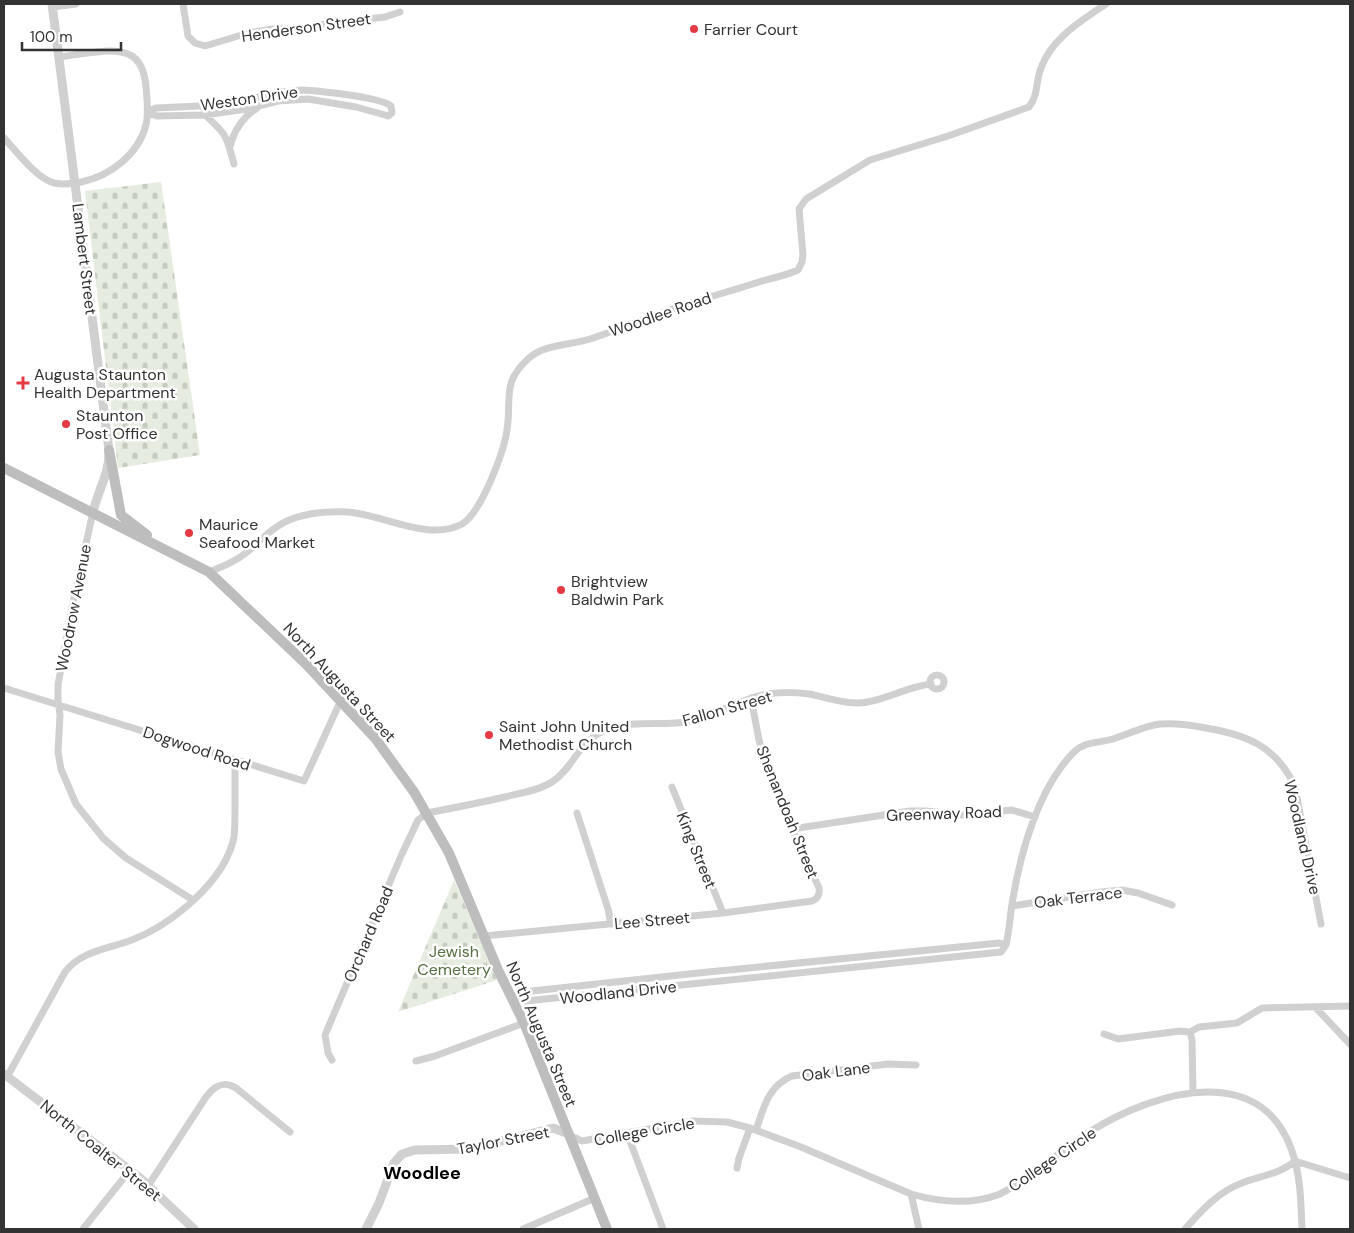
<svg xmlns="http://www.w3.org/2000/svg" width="1354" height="1233" viewBox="0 0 1354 1233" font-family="'DM Sans',sans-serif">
  <defs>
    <pattern id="cemetery-stones" width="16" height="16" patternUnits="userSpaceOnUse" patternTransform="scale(1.25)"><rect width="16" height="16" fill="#e6ecdf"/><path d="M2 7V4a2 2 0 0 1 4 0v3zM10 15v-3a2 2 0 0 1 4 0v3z" fill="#c6cbc0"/></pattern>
  </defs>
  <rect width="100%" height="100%" fill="#fff"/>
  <path fill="url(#cemetery-stones)" d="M161 182 200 455 118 468 85 191Z
    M454 880 497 980 398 1012Z"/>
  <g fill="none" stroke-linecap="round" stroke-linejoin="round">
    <path stroke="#d0d0d0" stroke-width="7" d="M183 4 188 36 195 43 205 46 248 33 272 29 304 28 325 24 385 17 400 12
      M52 7 76 4
      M303 90C318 91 381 97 391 106L392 113 388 116 385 115 356 107 308 99 278 101 247 109 204 115 157 116 148 112 156 108 221 105 281 92Z
      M204 114C226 134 226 134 234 164
      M4 138C17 152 31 171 47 180 57 186 70 184 81 182 110 176 138 155 146 125 149 113 147 100 146 87 145 75 142 61 130 55 113 46 78 55 59 57
      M230 147C234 130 243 117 257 108
      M93 512 72 607 58 685V700L60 715 58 752 61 769 76 804 103 838 126 858 193 900
      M209 572C221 567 233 563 243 555 256 546 265 534 278 526 298 513 324 511 347 512 382 514 429 542 462 524 481 513 504 452 507 430 512 398 501 383 529 358 545 344 571 345 590 339 626 327 661 312 697 301 719 294 741 288 762 281 774 278 787 275 798 270L802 262 803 255 799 209 806 199 870 160 948 136 1029 107C1039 94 1035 83 1041 68 1052 38 1081 21 1106 4
      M930 682a7 7 0 1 1 14 0a7 7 0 1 1-14 0Z
      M4 688 304 781 341 700
      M672 787 723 913
      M577 813 608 909 611 924
      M792 829 910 811H926L963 815 1012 810 1035 817
      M1012 906 1101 892 1122 890 1138 893 1172 905
      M484 936 723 913 812 901C818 899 820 894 819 888L792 829 767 768 759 740 751 698
      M513 999 526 1001 1001 952 1006 945C1009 932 1010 918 1012 904 1020 854 1038 788 1074 752 1085 741 1100 743 1113 739 1129 734 1144 726 1160 724 1175 723 1191 725 1206 728 1248 735 1277 747 1295 787L1321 924
      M513 999 523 992 698 973 999 943 1006 945
      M1316 1008 1350 1044
      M1190 1032 1199 1027 1237 1023 1262 1008 1350 1006
      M1104 1034 1118 1039 1180 1031 1190 1032 1192 1040 1193 1092
      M332 1060 328 1053 325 1035 401 856 418 820 427 813C453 808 479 803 505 797 520 793 538 791 552 782 575 767 578 739 609 729 633 720 661 726 685 722 714 717 738 699 767 694 781 692 795 692 809 694 825 697 841 703 858 703 883 702 905 687 931 684
      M416 1061 435 1056 524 1023
      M7 1077 65 972C80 952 106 949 129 941 170 926 225 882 234 837 235 828 235 819 235 810 235 794 235 777 235 761
      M756 1130C764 1107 768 1086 792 1076L888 1064 916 1065
      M627 1133 663 1229
      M569 1135 582 1141 693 1121 727 1122 750 1128 801 1147 911 1194C939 1202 972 1205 1000 1194 1010 1189 1020 1182 1029 1175 1050 1161 1070 1145 1091 1131 1157 1090 1268 1058 1295 1161 1301 1184 1301 1207 1302 1229
      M737 1168 739 1158 750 1128
      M148 1186 206 1097C214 1086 223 1080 236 1088L290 1132
      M911 1194 919 1229
      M83 1229 130 1170
      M523 1229 595 1198
      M1185 1229C1201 1211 1219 1191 1242 1183 1260 1176 1280 1174 1295 1161L1350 1178"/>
    <path stroke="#d0d0d0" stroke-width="9" d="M52 4 109 450C110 473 98 490 93 512
      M4 1074 140 1178 194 1229
      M366 1229 379 1203 394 1163 402 1154 415 1150 470 1149 553 1128 569 1134"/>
    <path stroke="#bdbdbd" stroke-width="10" d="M109 450 121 515 147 535
      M4 468 209 572 306 664 375 738 414 792 449 853 498 970 524 1023 607 1229"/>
  </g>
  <g fill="#e63946" stroke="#fff" stroke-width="2">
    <circle cx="694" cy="29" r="5"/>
    <path d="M20.5 375.5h5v5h5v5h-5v5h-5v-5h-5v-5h5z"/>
    <circle cx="66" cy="424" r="5"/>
    <circle cx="189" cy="533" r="5"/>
    <circle cx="561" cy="590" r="5"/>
    <circle cx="489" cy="735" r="5"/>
  </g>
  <g text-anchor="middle" stroke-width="5" stroke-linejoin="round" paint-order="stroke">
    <g font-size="16" fill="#333" stroke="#fff">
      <text transform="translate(306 27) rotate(-8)" y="6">Henderson Street</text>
      <text transform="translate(249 98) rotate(-8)" y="6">Weston Drive</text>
      <text transform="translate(85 259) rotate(83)" y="6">Lambert Street</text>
      <text transform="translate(660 314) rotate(-19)" y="6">Woodlee Road</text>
      <text transform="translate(73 608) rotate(-79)" y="6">Woodrow Avenue</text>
      <text transform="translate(340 682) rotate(47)" y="6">North Augusta Street</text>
      <text transform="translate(727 708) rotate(-16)" y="6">Fallon Street</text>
      <text transform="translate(197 748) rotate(18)" y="6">Dogwood Road</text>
      <text transform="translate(788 812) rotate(68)" y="6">Shenandoah Street</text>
      <text transform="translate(944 813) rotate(-2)" y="6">Greenway Road</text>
      <text transform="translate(1303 837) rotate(77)" y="6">Woodland Drive</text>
      <text transform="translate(697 850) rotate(68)" y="6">King Street</text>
      <text transform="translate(1078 897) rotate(-7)" y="6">Oak Terrace</text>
      <text transform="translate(652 920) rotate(-5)" y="6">Lee Street</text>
      <text transform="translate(368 934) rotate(-67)" y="6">Orchard Road</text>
      <text transform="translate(618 992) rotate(-6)" y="6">Woodland Drive</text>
      <text transform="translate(542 1034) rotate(67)" y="6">North Augusta Street</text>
      <text transform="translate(836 1071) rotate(-7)" y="6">Oak Lane</text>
      <text transform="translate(644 1131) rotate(-10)" y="6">College Circle</text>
      <text transform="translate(503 1140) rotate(-11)" y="6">Taylor Street</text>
      <text transform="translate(101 1150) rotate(39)" y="6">North Coalter Street</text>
      <text transform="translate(1052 1159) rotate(-34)" y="6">College Circle</text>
    </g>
    <g font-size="16" fill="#333" stroke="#fff" text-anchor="start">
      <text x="704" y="35">Farrier Court</text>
      <text x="34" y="380">Augusta Staunton<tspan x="34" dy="18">Health Department</tspan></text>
      <text x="76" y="421">Staunton<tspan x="76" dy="18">Post Office</tspan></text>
      <text x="199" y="530">Maurice<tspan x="199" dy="18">Seafood Market</tspan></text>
      <text x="571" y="587">Brightview<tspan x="571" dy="18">Baldwin Park</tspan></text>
      <text x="499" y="732">Saint John United<tspan x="499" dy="18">Methodist Church</tspan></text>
    </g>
    <g font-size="16" fill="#56703f" stroke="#fff">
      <text x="454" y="957">Jewish<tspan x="454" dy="18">Cemetery</tspan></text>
    </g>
    <g font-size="18" font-weight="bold" fill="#000" stroke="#fff">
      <text x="422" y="1179">Woodlee</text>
    </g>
  </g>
  <rect width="1354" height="1233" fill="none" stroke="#333333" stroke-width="10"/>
  <path d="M22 42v8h99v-8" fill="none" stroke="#333333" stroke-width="2.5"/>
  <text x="30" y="42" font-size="15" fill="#333333" stroke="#ffffff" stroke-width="4" paint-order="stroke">100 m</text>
</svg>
